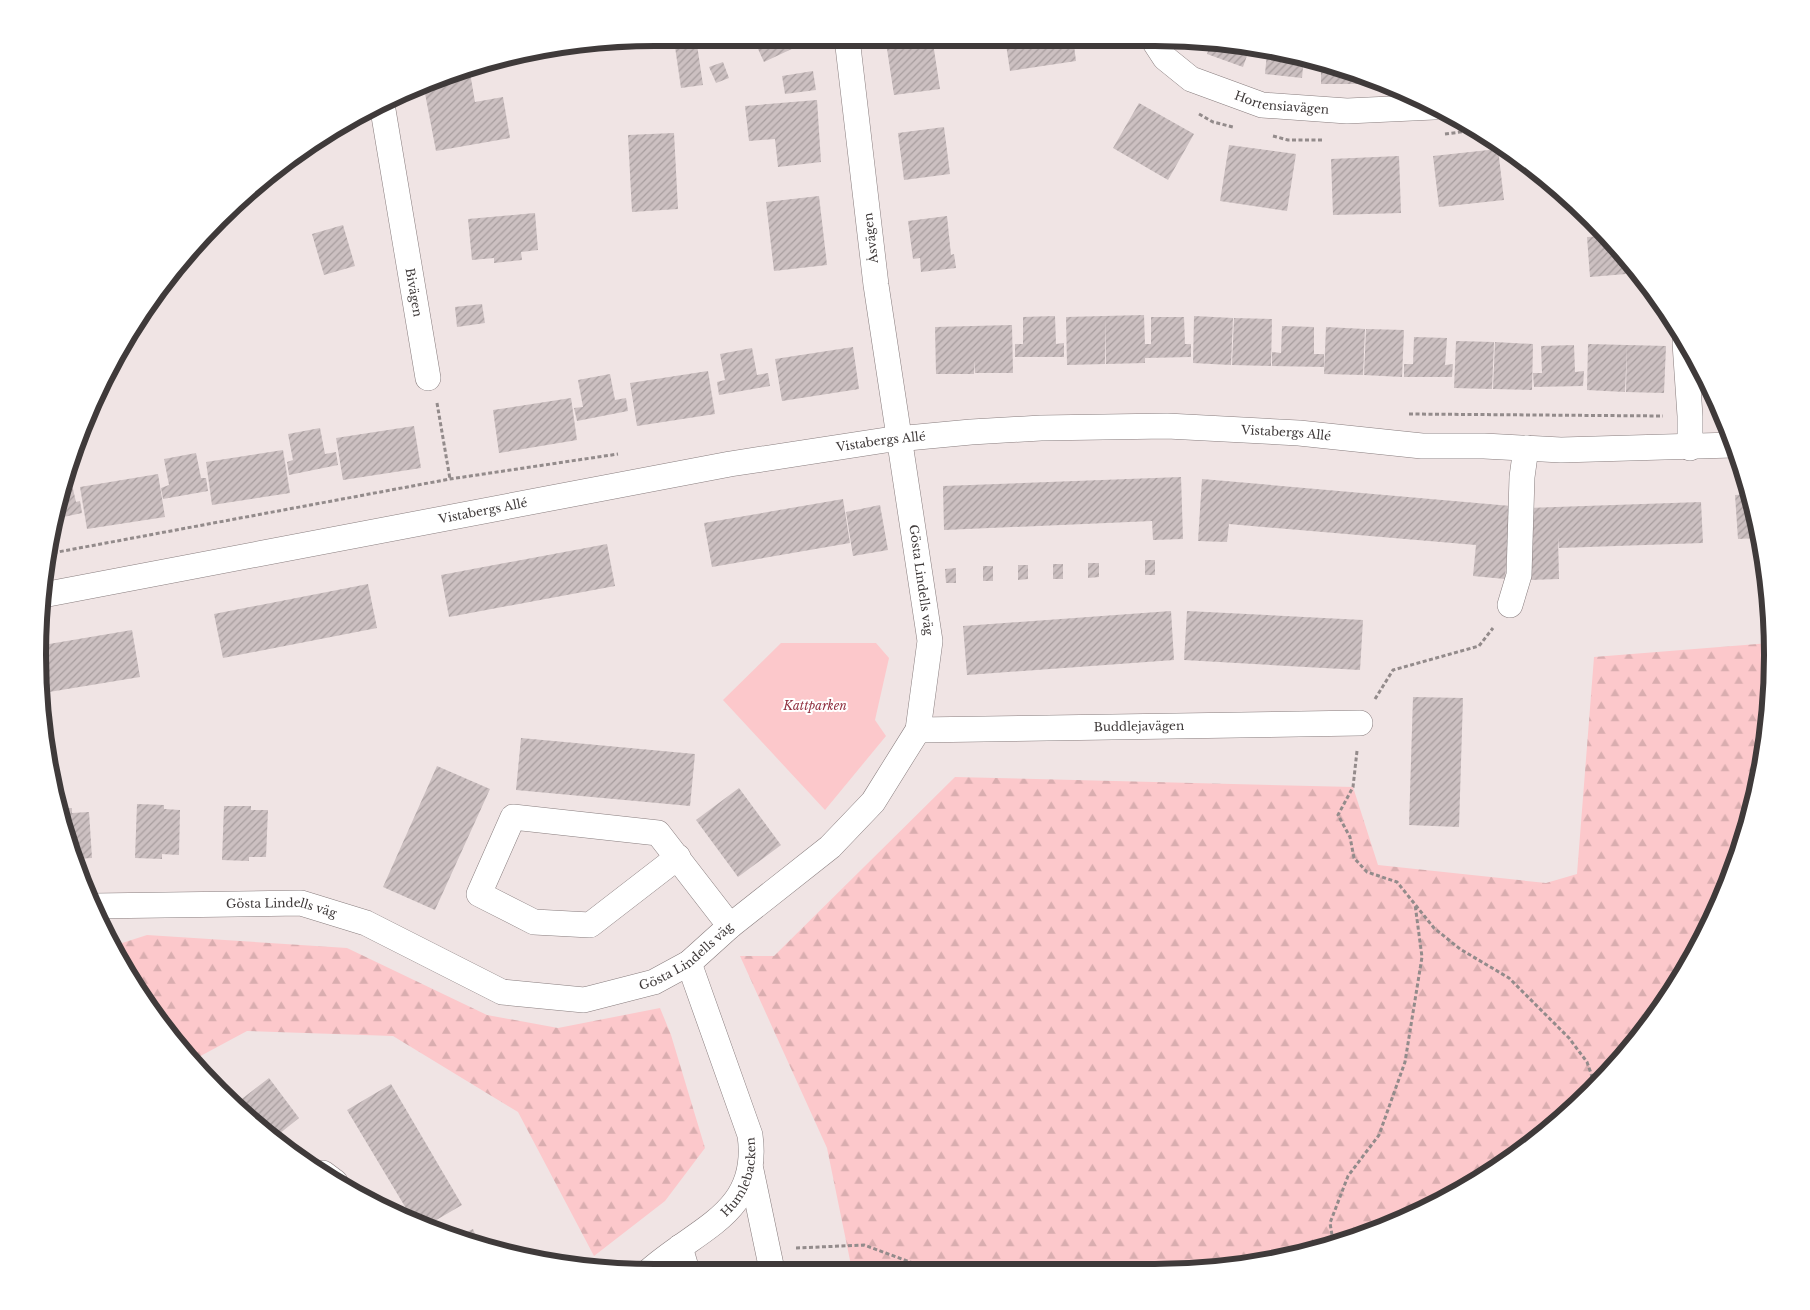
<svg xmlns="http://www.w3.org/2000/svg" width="1810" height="1310" viewBox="0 0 1810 1310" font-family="'Libre Baskerville',serif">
  <defs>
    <pattern id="forest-firs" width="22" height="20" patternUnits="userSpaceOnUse" patternTransform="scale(1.25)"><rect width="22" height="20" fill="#fcc8cb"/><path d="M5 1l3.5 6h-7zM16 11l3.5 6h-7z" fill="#d9adaf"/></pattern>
    <pattern id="building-hatch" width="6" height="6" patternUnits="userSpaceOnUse" patternTransform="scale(1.25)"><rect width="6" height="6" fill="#ccc0c1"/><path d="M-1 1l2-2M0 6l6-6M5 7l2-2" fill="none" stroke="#a79d9e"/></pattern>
  </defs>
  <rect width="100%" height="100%" fill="#f0e4e4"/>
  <path fill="url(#forest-firs)" d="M1770 643 1767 735 1740 853 1690 963 1619 1062 1531 1145 1392 1225 1236 1267 852 1270 827 1148 740 956H774L955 777 1353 787 1378 865 1546 883 1577 874 1594 657Z
    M147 935 347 948 487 1015 558 1028 660 1008 671 1035 705 1148 665 1201 594 1256 518 1112 393 1036 247 1031 193 1060 165 1031 116 945Z"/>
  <path fill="#fcc8cb" d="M781 643H876L889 658 875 720 886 736 825 810 723 700Z"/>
  <path fill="url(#building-hatch)" d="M655 38H666V45L623 43Z
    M696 38 703 85 681 88 674 40Z
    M753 38H815L764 62Z
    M1005 38H1073L1076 61 1010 71Z
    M933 43 940 89 894 95 887 49Z
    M1210 45 1249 50 1243 67 1207 54Z
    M1267 52 1304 57 1302 78 1265 74Z
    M1321 61 1359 74V84H1321Z
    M723 62 729 78 716 83 709 67Z
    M469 67 475 102 503 97 510 138 436 151 423 83Z
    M813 71 816 90 785 94 782 76Z
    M817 100 821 162 778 167 775 139 749 141 745 106Z
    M1139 103 1194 134 1168 180 1113 148Z
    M944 127 950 174 904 180 898 133Z
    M674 133 678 209 632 212 628 135Z
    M1229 145 1296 154 1287 211 1220 201Z
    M1498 149 1504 200 1439 207 1433 156Z
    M1399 156 1401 213 1333 215 1331 159Z
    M1542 176 1547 179 1559 189 1545 191Z
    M819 196 827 265 774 271 766 202Z
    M535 213 538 250 521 252 522 260 494 263V258L472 260 468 219Z
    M947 216 951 255 954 254 956 268 921 272 920 258 913 259 908 221Z
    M343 225 355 266 324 275 312 234Z
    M1604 236 1638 272V273L1590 277 1587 237Z
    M482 304 485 323 457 327 455 307Z
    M1144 315 1145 344H1151V317H1184L1185 344H1191V357L1145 358V363L1106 364 1105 316Z
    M1055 316 1056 344 1064 343V357H1015V344H1023V317Z
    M1105 316V364L1067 365 1066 317Z
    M1194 316 1233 318 1231 365 1193 363Z
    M1234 318 1272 319 1271 366 1232 365Z
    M1012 325 1013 373H975L974 360V374H936L935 327Z
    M1282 326 1314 327V354H1324V367L1272 366V352L1281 353Z
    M1326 327 1365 329 1363 375 1324 374Z
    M1366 329 1404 330 1402 377 1364 375Z
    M1414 337 1447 338 1445 365 1453 364 1452 377H1404V364H1413Z
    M1456 341 1494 342 1492 389 1454 388Z
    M1495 342 1533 344 1532 390 1493 389Z
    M1588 344 1627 345 1625 392 1587 390Z
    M1574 345 1575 372 1584 371 1583 386 1534 387 1533 373H1542L1541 346Z
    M1627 345 1666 346 1664 393 1626 392Z
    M853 347 859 389 782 401 775 359Z
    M752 348 757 375 768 373 770 386 719 395 717 382 725 380 720 354Z
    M708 371 715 414 637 426 630 383Z
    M610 374 615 400 626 398 628 411 577 421 574 408 583 407 578 380Z
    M571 398 577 440 499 453 493 410Z
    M414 426 421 468 343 480 336 438Z
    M320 428 325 454 336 452 338 465 289 475 287 462 293 460 288 434Z
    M283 450 290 493 212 505 206 462Z
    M196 453 201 478H206L208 491 163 499 161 488 169 485 164 459Z
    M158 474 165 517 87 529 80 487Z
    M70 476 76 502 80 501 82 513 54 519 65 477Z
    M1181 477 1183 539 1153 540 1152 521 944 530 943 486Z
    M1202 479 1511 506 1505 579 1473 576 1476 545 1229 524 1227 542 1198 541Z
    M1751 494 1759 538 1738 539 1735 495Z
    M843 499 850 543 712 567 704 523Z
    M1701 502 1703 543 1559 548 1558 537 1559 579 1530 580 1527 508Z
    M880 505 888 550 853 556 846 512Z
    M607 544 615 586 449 617 441 575Z
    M1145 560H1155V575H1145Z
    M1088 563H1099V577L1088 578Z
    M1053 564H1063V579H1053Z
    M1018 565H1028V579L1018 580Z
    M983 566H993V581H983Z
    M956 568V583H946L945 569Z
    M368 584 377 628 223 658 214 614Z
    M1171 611 1174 660 967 675 963 626Z
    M1187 611 1363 620 1360 670 1184 660Z
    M132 630 140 677 43 693V645Z
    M1413 697 1463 698 1459 827 1409 825Z
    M521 738 695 754 690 806 516 790Z
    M437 766 490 789 435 910 383 887Z
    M739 788 781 845 738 877 696 820Z
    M137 804 164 805V809L180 810 179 855 162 854V859L135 858Z
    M224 806H251V810H268L266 857H249V861L222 860Z
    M72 808V813L89 812 92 858 76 859 62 809Z
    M269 1078 299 1118 274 1138 248 1119 234 1105Z
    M391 1084 462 1205 426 1226 413 1220 347 1110Z
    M473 1229 479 1244 452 1238Z"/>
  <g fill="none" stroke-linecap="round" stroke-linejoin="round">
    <g stroke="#887d7e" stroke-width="26">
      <g id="minor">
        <path id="s1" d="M1152 38 1165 58 1191 79 1262 105 1347 111 1434 107"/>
        <path id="s2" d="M382 104 428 378"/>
        <path d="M1685 343 1690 416V448"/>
        <path id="s3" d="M43 595 730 464 886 440 971 432 1041 428 1167 426 1299 433 1422 446H1484L1561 450 1733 445"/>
        <path d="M1510 605 1519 575 1522 477 1526 448"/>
        <path id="s4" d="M918 730 1360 723"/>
        <path d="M678 857 590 925 534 922 479 894 513 817 658 833 730 926"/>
        <path id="s5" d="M93 906 301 903 366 923 502 992 584 1000 654 982 689 963 730 926 830 847 873 802 918 730 930 641 876 285 847 38"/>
        <path d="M751 1170 772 1270"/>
        <path d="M323 1173 335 1182"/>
        <path d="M680 1247 687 1271"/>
        <path id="s6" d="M649 1271C697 1228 761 1213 750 1135L689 963"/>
      </g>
    </g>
    <path stroke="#938b8b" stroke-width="3" stroke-dasharray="4 2.5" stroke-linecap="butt" d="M1199 114 1213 122 1233 127
      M1445 134 1476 130
      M1273 136 1288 140H1324
      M437 403 450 479
      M1409 414 1663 416
      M47 554 450 479 618 454
      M1375 699 1393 670 1479 646 1493 628
      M1357 751 1353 787 1338 815 1350 837 1354 858 1367 872 1397 882 1434 928 1460 949 1509 978 1569 1038 1587 1062 1595 1085
      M1333 1241 1330 1223 1348 1176 1379 1135 1405 1062 1422 957 1415 904
      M796 1248 864 1245 929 1269"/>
    <use href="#minor" stroke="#fff" stroke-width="25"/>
  </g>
  <g text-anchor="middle" stroke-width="4" stroke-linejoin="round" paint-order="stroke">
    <g font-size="12" fill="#3f3a3a" stroke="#fff">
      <text dy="4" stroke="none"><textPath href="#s1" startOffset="152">Hortensiavägen</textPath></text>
      <text transform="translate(871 238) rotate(-97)" y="4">Åsvägen</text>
      <text dy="4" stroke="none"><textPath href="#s2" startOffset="191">Bivägen</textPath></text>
      <text dy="4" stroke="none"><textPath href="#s3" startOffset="1258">Vistabergs Allé</textPath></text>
      <text dy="4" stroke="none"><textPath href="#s3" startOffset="852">Vistabergs Allé</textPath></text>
      <text dy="4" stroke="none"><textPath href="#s3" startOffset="448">Vistabergs Allé</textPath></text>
      <text transform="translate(921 580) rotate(82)" y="4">Gösta Lindells väg</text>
      <text dy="4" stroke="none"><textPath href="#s4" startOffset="221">Buddlejavägen</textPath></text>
      <text dy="4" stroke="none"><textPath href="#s5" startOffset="189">Gösta Lindells väg</textPath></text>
      <text dy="4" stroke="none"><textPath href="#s5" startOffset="624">Gösta Lindells väg</textPath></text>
      <text dy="4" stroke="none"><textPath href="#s6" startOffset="136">Humlebacken</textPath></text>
    </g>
    <g font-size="12" font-style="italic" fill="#913141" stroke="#fff">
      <text x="815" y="710">Kattparken</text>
    </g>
  </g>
  <path d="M0 0H1810V1310H0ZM655 46H1155A609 609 0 0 1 1764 655V655A609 609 0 0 1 1155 1264H655A609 609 0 0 1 46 655V655A609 609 0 0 1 655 46Z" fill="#fff" fill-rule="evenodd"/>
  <path fill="none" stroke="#3f3a3a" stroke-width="6" d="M655 46H1155A609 609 0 0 1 1764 655V655A609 609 0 0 1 1155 1264H655A609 609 0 0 1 46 655V655A609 609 0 0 1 655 46Z"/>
</svg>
